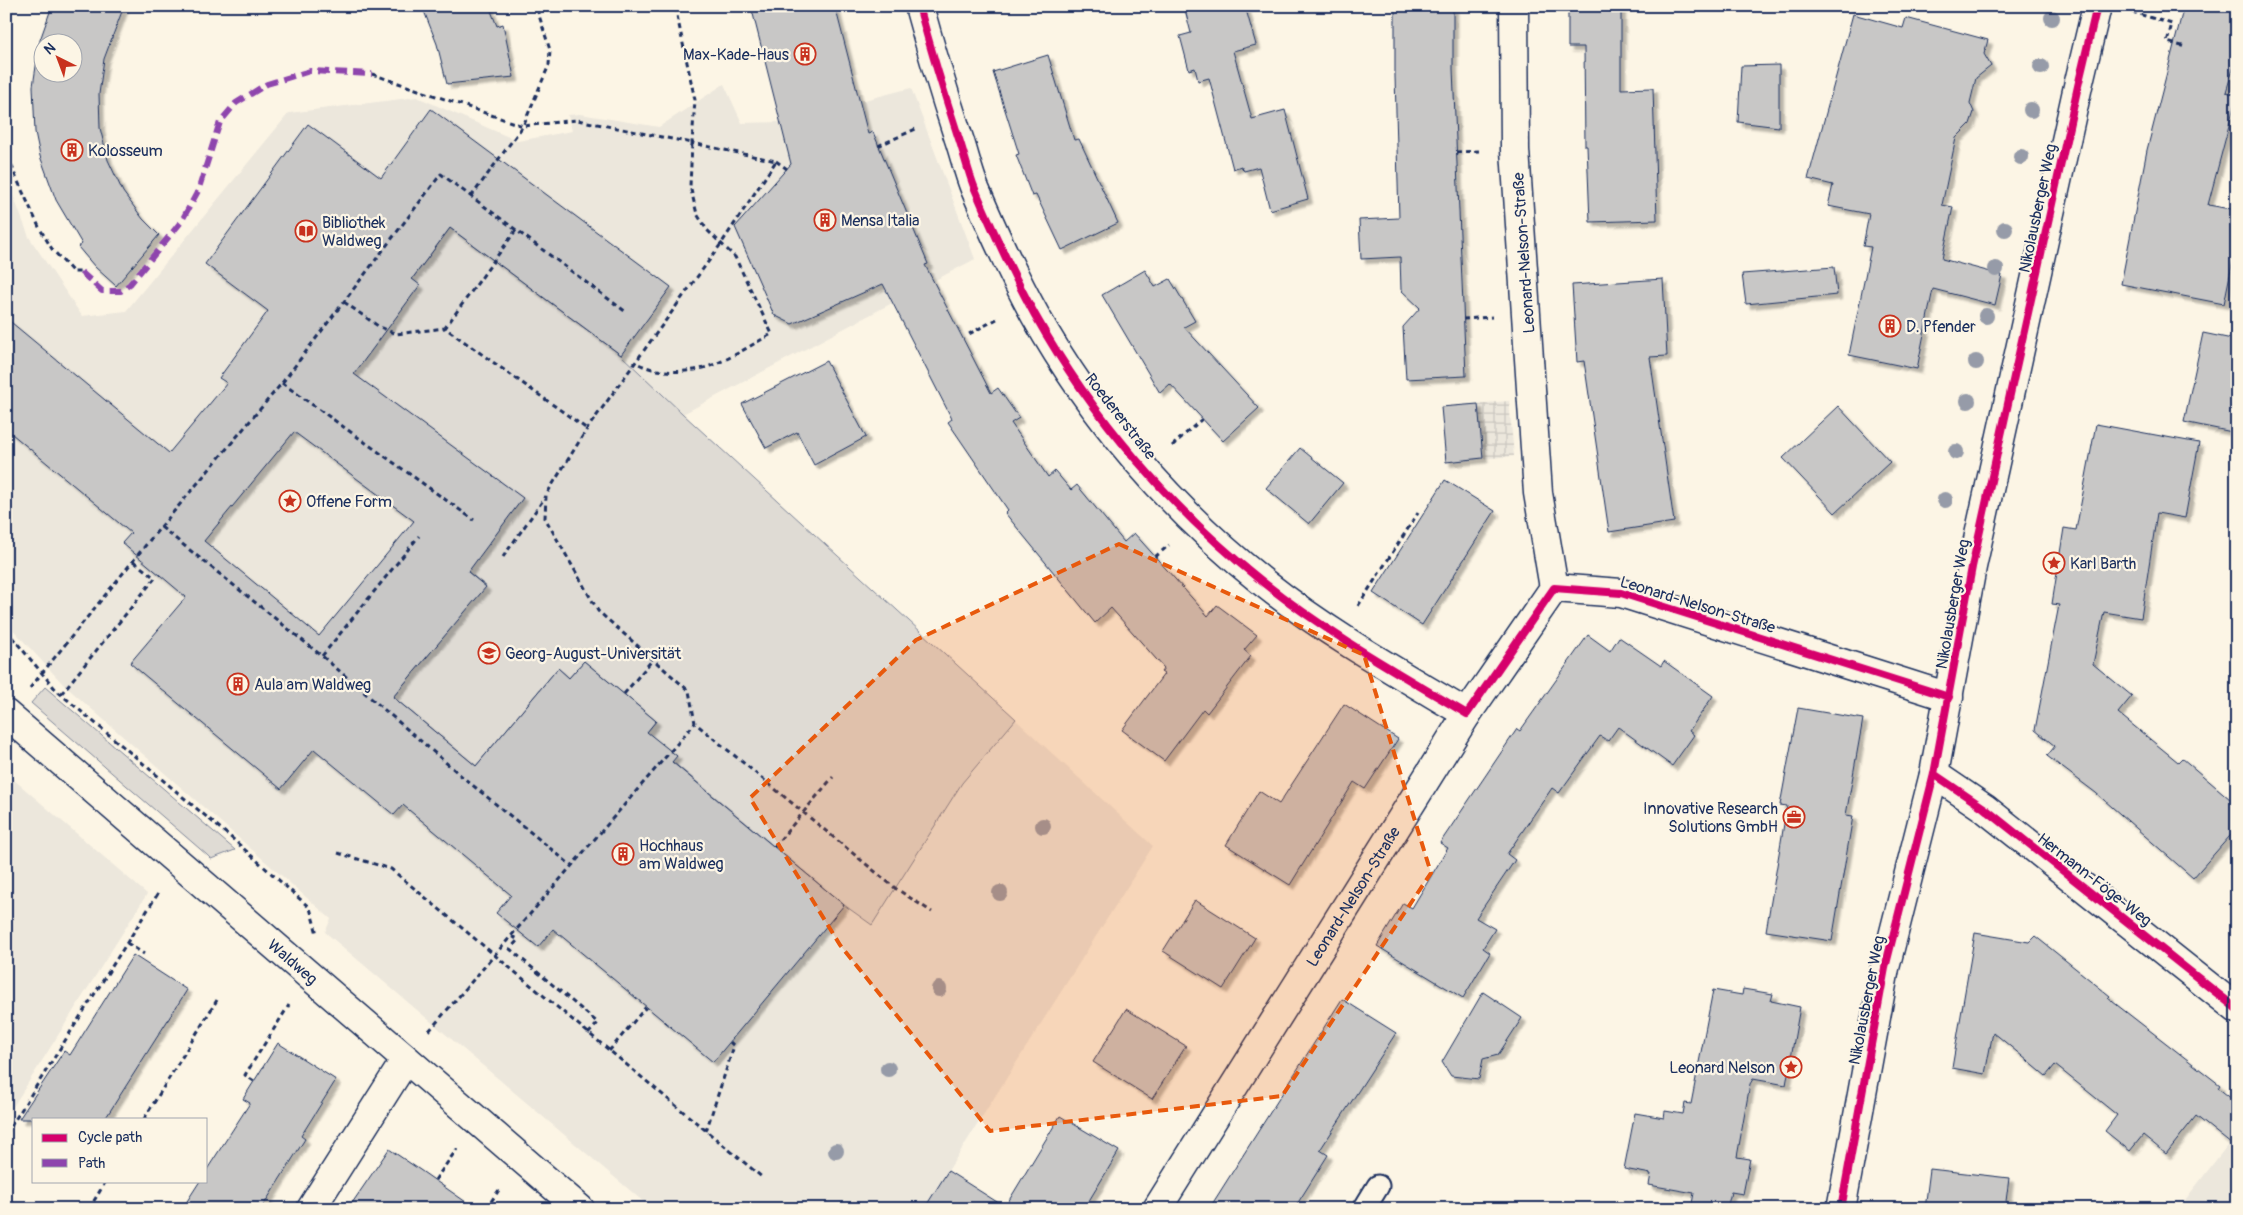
<svg xmlns="http://www.w3.org/2000/svg" width="2243" height="1215" viewBox="0 0 2243 1215" font-family="Pangolin,sans-serif">
  <defs>
    <pattern id="industrial-grid" width="8" height="8" patternUnits="userSpaceOnUse" patternTransform="scale(1.25)"><rect width="8" height="8" fill="#ece7dc"/><path d="M0 4h8M4 0v8" fill="none" stroke="#cac6bf"/></pattern>
    <filter id="shadow"><feDropShadow dx="4.5" dy="4.5" stdDeviation="1" flood-color="#0004"/></filter>
  </defs>
  <rect width="100%" height="100%" fill="#fcf5e5"/>
  <filter id="ink" filterUnits="userSpaceOnUse"><feTurbulence type="fractalNoise" baseFrequency=".02" numOctaves="2"/><feDisplacementMap in="SourceGraphic" scale="10" xChannelSelector="R" yChannelSelector="G"/><feConvolveMatrix kernelMatrix="1 2 1 2 8 2 1 2 1" color-interpolation-filters="sRGB"/></filter>
  <g filter="url(#ink)">
    <path fill="#ece7dc" d="M724 84 742 123 780 122 911 88 975 259 683 414 1153 846 924 1209H652L325 932 331 919 63 684 6 622V177L29 237 82 316 126 311 289 113 417 97 518 141 572 131 568 115 580 114 659 127Z
      M6 773 147 894 6 1118Z
      M2237 1133V1209H2178Z"/>
    <path fill="url(#industrial-grid)" d="M1509 401 1514 456 1446 462 1441 407Z"/>
    <path fill="#dfdbd4" stroke="#7d8599" d="M450 228 621 355 683 414 1016 719 962 783 872 925 844 905 643 737 656 721 584 661 569 678 558 668 476 766 393 697 486 586 462 567 346 369 419 285 412 279Z
      M45 687 235 850 211 859 207 855 31 703Z"/>
    <path fill="#c8c7c6" stroke="#1b2f5e" fill-rule="evenodd" filter="url(#shadow)" d="M52 6H124L104 59 99 94 100 128 108 160 123 192 143 219 159 235 116 286 95 267 78 247 82 244 56 200 40 156 35 132 33 86 40 40ZM42 42H72V72H42Z
      M422 6H489L497 26 503 24 514 77 447 84 437 44Z
      M751 6H835L868 134 873 132 928 264 925 265 991 393 998 388 1019 418 1011 423 1048 477 1055 471 1071 490 1077 485 1124 542 1134 533 1208 616 1217 605 1257 635 1244 650 1251 656 1207 713 1203 709 1164 761 1122 730 1164 674 1161 672 1164 668 1111 608 1095 623 1005 513 1008 510 948 422 952 419 883 284 792 324 774 315 735 227 791 164Z
      M1184 6H1245L1256 45 1233 51 1252 119 1285 110 1308 199 1270 210 1259 167 1244 171 1241 166 1233 169 1209 78 1198 81 1195 68 1189 70 1180 36 1191 33Z
      M1395 6H1453V69L1466 376 1406 379 1403 327 1420 308 1401 290 1400 257 1361 259 1359 220 1399 218 1395 76Z
      M1568 6H1621V89L1653 88 1657 220 1590 222 1587 146H1585L1584 47H1568Z
      M2184 6H2237V55L2226 92 2237 95 2208 205 2237 210V240L2224 304 2121 284 2147 150Z
      M1853 14 1903 28 1906 18 1988 40 1984 54 1991 66 1976 78 1970 103 1974 112 1970 124 1956 138 1942 205 1953 207 1942 259 2002 275 1995 305 1933 289 1917 369 1849 355 1871 247 1863 246 1869 214 1828 206 1833 185 1808 179Z
      M1048 55 1074 140 1079 139 1118 223 1062 250 1036 195 1032 196 1016 155 1019 154 993 72Z
      M1779 65V127L1738 122 1741 66Z
      M431 109 671 287 621 355 450 228 412 279 420 285 354 374 523 498 468 572 486 587 393 697 476 766 558 668 569 678 584 661 656 721 647 732 677 756 672 762 844 905 713 1062 553 929 538 947 496 913 511 895 403 805 394 815 314 749 281 789 130 663 186 597 122 543 131 533 6 429V318L169 453 227 383 219 378 268 311 205 264 308 124 381 178ZM294 432 414 521 319 636 204 541Z
      M1834 267 1837 295 1746 304 1742 274Z
      M1145 270 1155 287 1170 279 1195 321 1184 327 1259 408 1223 441 1170 384 1160 393 1102 295Z
      M1663 279 1667 356 1650 357 1674 522 1609 532 1584 361 1577 362 1572 285Z
      M2203 333 2237 340V433L2184 422Z
      M826 361 866 437 814 465 797 432 766 448 742 404Z
      M1478 404 1483 458 1446 462 1441 407Z
      M1838 406 1890 462 1835 513 1783 458Z
      M2096 424 2199 443 2185 518 2157 513 2141 618 2104 612 2093 664 2132 696 2118 713 2178 762 2182 758 2237 805V828L2193 878 2096 793 2047 756 2055 746 2035 730 2059 605 2052 604 2064 528 2076 530Z
      M1300 448 1343 483 1309 524 1266 488Z
      M1445 480 1495 511 1422 625 1373 593Z
      M1588 635 1610 651 1619 637 1661 666 1664 661 1713 696 1689 731 1694 735 1672 766 1618 727 1608 741 1600 736 1559 793 1552 788 1507 854 1515 860 1476 918 1495 929 1483 948 1490 953 1463 998 1377 946 1403 903 1412 908 1448 848 1440 843 1517 729 1520 731Z
      M1344 704 1398 739 1365 789 1354 782 1290 885 1226 845 1259 791 1279 804Z
      M1798 708 1863 719 1846 815 1853 816 1832 941 1766 931 1787 806 1780 805Z
      M1195 900 1255 938 1223 989 1163 951Z
      M1975 933 2029 942 2035 936 2110 996 2108 998 2220 1085 2218 1088 2237 1103V1149L2196 1116 2166 1154 2143 1135 2130 1151 2105 1131 2117 1115 2055 1065 2046 1076 1993 1032 1985 1074 1952 1068Z
      M133 955 187 990 105 1119H19L64 1051 70 1055Z
      M1743 989 1773 994 1771 1001 1800 1007 1786 1085 1753 1079 1750 1084 1737 1157 1750 1159 1743 1194 1731 1192 1727 1209H1691L1694 1193 1649 1185 1651 1174 1624 1169 1635 1113 1664 1118 1665 1111 1683 1114 1685 1103 1691 1104 1713 990 1742 995Z
      M1483 992 1522 1018 1498 1055 1483 1059 1479 1079 1451 1076 1442 1062Z
      M1342 999 1396 1033 1320 1150 1328 1155 1294 1209H1209Z
      M1126 1009 1186 1046 1152 1099 1093 1062Z
      M278 1043 336 1080 301 1136 305 1139 261 1209H182L200 1181H206V1171L250 1103 243 1099Z
      M1060 1116 1119 1151 1084 1209H924L948 1171 1005 1207Z
      M389 1149 420 1170 476 1209H348Z
      M1930 1169 2009 1178 2005 1209H1925Z"/>
    <g fill="none" stroke-linecap="round" stroke-linejoin="round">
      <g stroke="#1b2f5e" stroke-width="25">
        <path id="lane" d="M1364 1209 1378 1186"/>
      </g>
      <g stroke="#1b2f5e" stroke-width="31">
        <g id="street">
          <path d="M919 6C931 50 944 93 958 136 964 153 968 172 975 189 993 231 1013 275 1035 315 1092 417 1172 510 1264 583 1327 633 1398 673 1467 714"/>
          <path d="M1554 588 1621 593 1949 697"/>
          <path id="s1" d="M6 714 580 1209"/>
          <path d="M1934 774 1984 808 2237 1009"/>
          <path d="M311 1209 406 1059"/>
          <path id="s2" d="M1157 1209 1467 714 1554 588 1538 493 1515 150 1514 6"/>
        </g>
      </g>
      <g stroke="#1b2f5e" stroke-width="31">
        <path id="secondary" d="M1841 1209 1885 968 1934 774 1972 567 2078 86 2097 6"/>
      </g>
      <path stroke="#1b2f5e" stroke-width="3" stroke-dasharray="5 4" stroke-linecap="butt" d="M697 6 676 11 695 100 692 143 776 161 721 244 587 429 546 495 545 518 598 611 689 691 695 723 895 888 932 912
        M2132 12 2172 24 2167 42 2186 47
        M10 13 13 6
        M372 74 523 126 549 65 550 50 536 6
        M878 146 918 128
        M6 148 15 175 39 227 52 249 73 272H81
        M1456 152 1480 151
        M776 161 787 169
        M471 197 523 126 577 120 692 143 690 186 697 214 707 230 735 257 772 334C752 344 731 359 710 366 687 374 655 374 635 362
        M516 230 445 328 587 429
        M344 302 378 326 396 334 445 328
        M1463 319 1492 317
        M969 334 997 319
        M282 383 474 520
        M1172 446 1202 419
        M161 527 322 656 465 779 572 866
        M503 557 546 496
        M1155 557 1169 545
        M1358 606 1418 513
        M6 630 57 691 234 840 310 908 317 934
        M322 656 419 536
        M30 688 149 541 282 383 441 174 626 312
        M61 694 155 578 133 561
        M624 694 653 659
        M774 847 833 777
        M338 853 391 869 763 1178
        M512 936 518 940 510 949 598 1023 588 1034
        M127 943 144 954
        M429 1031 695 723
        M609 1051 646 1007
        M254 1081 245 1075 289 1005
        M144 1119 217 1000
        M706 1131 734 1046 730 1042
        M6 1134 159 892
        M435 1180 457 1149
        M89 1209 106 1181
        M486 1209 501 1187"/>
      <use href="#lane" stroke="#fcf5e5" stroke-width="21"/>
      <use href="#street" stroke="#fcf5e5" stroke-width="28"/>
      <use href="#secondary" stroke="#fcf5e5" stroke-width="28"/>
      <path stroke="#8e44ad" stroke-width="6" stroke-dasharray="12 6" stroke-linecap="butt" d="M81 272 102 291H121L130 284 181 222 198 191 220 122 236 103 267 84 310 71 372 74"/>
      <g stroke="#fcf5e5" stroke-width="11">
        <path id="cycleway" d="M919 6C931 50 944 93 958 136 964 153 968 172 975 189 993 231 1013 275 1035 315 1092 417 1172 510 1264 583 1327 633 1398 673 1467 714L1554 588 1621 593 1949 697
          M1934 774 1984 808 2237 1009
          M1841 1209 1885 968 1934 774 1972 567 2078 86 2097 6"/>
      </g>
      <use href="#cycleway" stroke="#d6006c" stroke-width="8"/>
    </g>
    <g fill="#969ba8">
      <circle cx="2052" cy="18" r="8"/>
      <circle cx="2041" cy="67" r="8"/>
      <circle cx="2031" cy="110" r="8"/>
      <circle cx="2021" cy="157" r="8"/>
      <circle cx="2005" cy="229" r="8"/>
      <circle cx="1996" cy="269" r="8"/>
      <circle cx="1986" cy="316" r="8"/>
      <circle cx="1976" cy="362" r="8"/>
      <circle cx="1968" cy="401" r="8"/>
      <circle cx="1956" cy="452" r="8"/>
      <circle cx="1945" cy="500" r="8"/>
      <circle cx="1043" cy="826" r="8"/>
      <circle cx="1000" cy="893" r="8"/>
      <circle cx="939" cy="989" r="8"/>
      <circle cx="888" cy="1069" r="8"/>
      <circle cx="836" cy="1151" r="8"/>
    </g>
  </g>
  <path fill="#e8590c" fill-opacity="0.2" stroke="#e8590c" stroke-width="4" stroke-dasharray="10 6" stroke-linejoin="round" d="M1119 544 1364 655 1431 873 1282 1096 990 1131 840 945 750 798 916 640Z"/>
  <defs>
    <g id="building-ring" transform="scale(1.125)"><circle r="9.5" fill="#fcf5e5" stroke="#c8321e" stroke-width="1.5"/><path d="M-4-6H4V6H1V3H-1V6H-4ZM-2.5-4.3h1.7v1.8h-1.7ZM.8-4.3h1.7v1.8H.8ZM-2.5-1h1.7V.8h-1.7ZM.8-1h1.7V.8H.8Z" fill="#c8321e"/></g>
    <g id="library-ring" transform="scale(1.125)"><circle r="9.5" fill="#fcf5e5" stroke="#c8321e" stroke-width="1.5"/><path d="M-6-4Q-3-5.5-.7-3.5V5Q-3 3-6 4ZM6-4Q3-5.5 .7-3.5V5Q3 3 6 4Z" fill="#c8321e"/></g>
    <g id="sight-ring" transform="scale(1.125)"><circle r="9.5" fill="#fcf5e5" stroke="#c8321e" stroke-width="1.5"/><path d="M0-6L1.8-2.2L6-1.7L2.9 1.2L3.7 5.4L0 3.3L-3.7 5.4L-2.9 1.2L-6-1.7L-1.8-2.2Z" fill="#c8321e"/></g>
    <g id="university-ring" transform="scale(1.125)"><circle r="9.5" fill="#fcf5e5" stroke="#c8321e" stroke-width="1.5"/><path d="M0-5L7-2L0 1L-7-2ZM-4 1L0 2.5L4 1V4Q0 6-4 4Z" fill="#c8321e"/></g>
    <g id="office-ring" transform="scale(1.125)"><circle r="9.5" fill="#fcf5e5" stroke="#c8321e" stroke-width="1.5"/><path d="M-6-3h4V-5.5h4V-3h4V5H-6ZM-1-4.5V-3h2v-1.5ZM-6 0V1H6V0Z" fill="#c8321e"/></g>
  </defs>
  <g fill-rule="evenodd">
    <use href="#building-ring" x="805" y="54"/>
    <use href="#building-ring" x="72" y="150"/>
    <use href="#building-ring" x="825" y="220"/>
    <use href="#library-ring" x="306" y="231"/>
    <use href="#building-ring" x="1890" y="326"/>
    <use href="#sight-ring" x="290" y="501"/>
    <use href="#sight-ring" x="2054" y="563"/>
    <use href="#university-ring" x="489" y="653"/>
    <use href="#building-ring" x="238" y="684"/>
    <use href="#office-ring" x="1794" y="817"/>
    <use href="#building-ring" x="623" y="854"/>
    <use href="#sight-ring" x="1791" y="1067"/>
  </g>
  <g text-anchor="middle" stroke-width="4.5" stroke-linejoin="round" paint-order="stroke">
    <g font-size="16" fill="#1b2f5e" stroke="#fcf5e5" text-anchor="start">
      <text x="789" y="60" text-anchor="end">Max-Kade-Haus</text>
      <text x="88" y="156">Kolosseum</text>
      <text x="841" y="226">Mensa Italia</text>
      <text x="322" y="228">Bibliothek<tspan x="322" dy="18">Waldweg</tspan></text>
      <text x="1906" y="332">D. Pfender</text>
      <text x="306" y="507">Offene Form</text>
      <text x="2070" y="569">Karl Barth</text>
      <text x="505" y="659">Georg-August-Universität</text>
      <text x="254" y="690">Aula am Waldweg</text>
      <text x="1778" y="814" text-anchor="end">Innovative Research<tspan x="1778" dy="18">Solutions GmbH</tspan></text>
      <text x="639" y="851">Hochhaus<tspan x="639" dy="18">am Waldweg</tspan></text>
      <text x="1775" y="1073" text-anchor="end">Leonard Nelson</text>
    </g>
    <g font-size="16" fill="#1b2f5e" stroke="#fcf5e5">
      <text transform="translate(2037 208) rotate(-78)" y="6">Nikolausberger Weg</text>
      <text transform="translate(1523 253) rotate(-94)" y="6">Leonard-Nelson-Straße</text>
      <text transform="translate(1121 416) rotate(52)" y="6">Roedererstraße</text>
      <text transform="translate(1698 604) rotate(17)" y="6">Leonard-Nelson-Straße</text>
      <text transform="translate(1952 604) rotate(-80)" y="6">Nikolausberger Weg</text>
      <text transform="translate(2095 879) rotate(38)" y="6">Hermann-Föge-Weg</text>
      <text dy="6" stroke="none"><textPath href="#s2" startOffset="369">Leonard-Nelson-Straße</textPath></text>
      <text dy="6" stroke="none"><textPath href="#s1" startOffset="379">Waldweg</textPath></text>
      <text transform="translate(1866 1000) rotate(-79)" y="6">Nikolausberger Weg</text>
    </g>
  </g>
  <rect width="2243" height="1215" fill="none" stroke="#fcf5e5" stroke-width="25"/>
  <rect x="12" y="12" width="2218" height="1190" fill="none" stroke="#1b2f5e" stroke-width="2" filter="url(#ink)"/>
  <rect x="32" y="1118" width="175" height="65" fill="#fcf5e5" stroke="#a2a6af"/>
  <rect x="42" y="1134" width="25" height="8" fill="#d6006c" stroke="#a2a6af"/>
  <text x="78" y="1142" font-size="15" fill="#1b2f5e">Cycle path</text>
  <rect x="42" y="1159" width="25" height="8" fill="#8e44ad" stroke="#a2a6af"/>
  <text x="78" y="1168" font-size="15" fill="#1b2f5e">Path</text>
  <g transform="translate(58 58) rotate(318)"><circle r="24" fill="#fcf5e5" stroke="#a2a6af"/>
  <path d="M0-4L9 19L0 12L-9 19Z" fill="#c8321e"/>
  <text y="-8" font-size="14" font-weight="bold" text-anchor="middle" fill="#1b2f5e">N</text>
  </g>
</svg>
